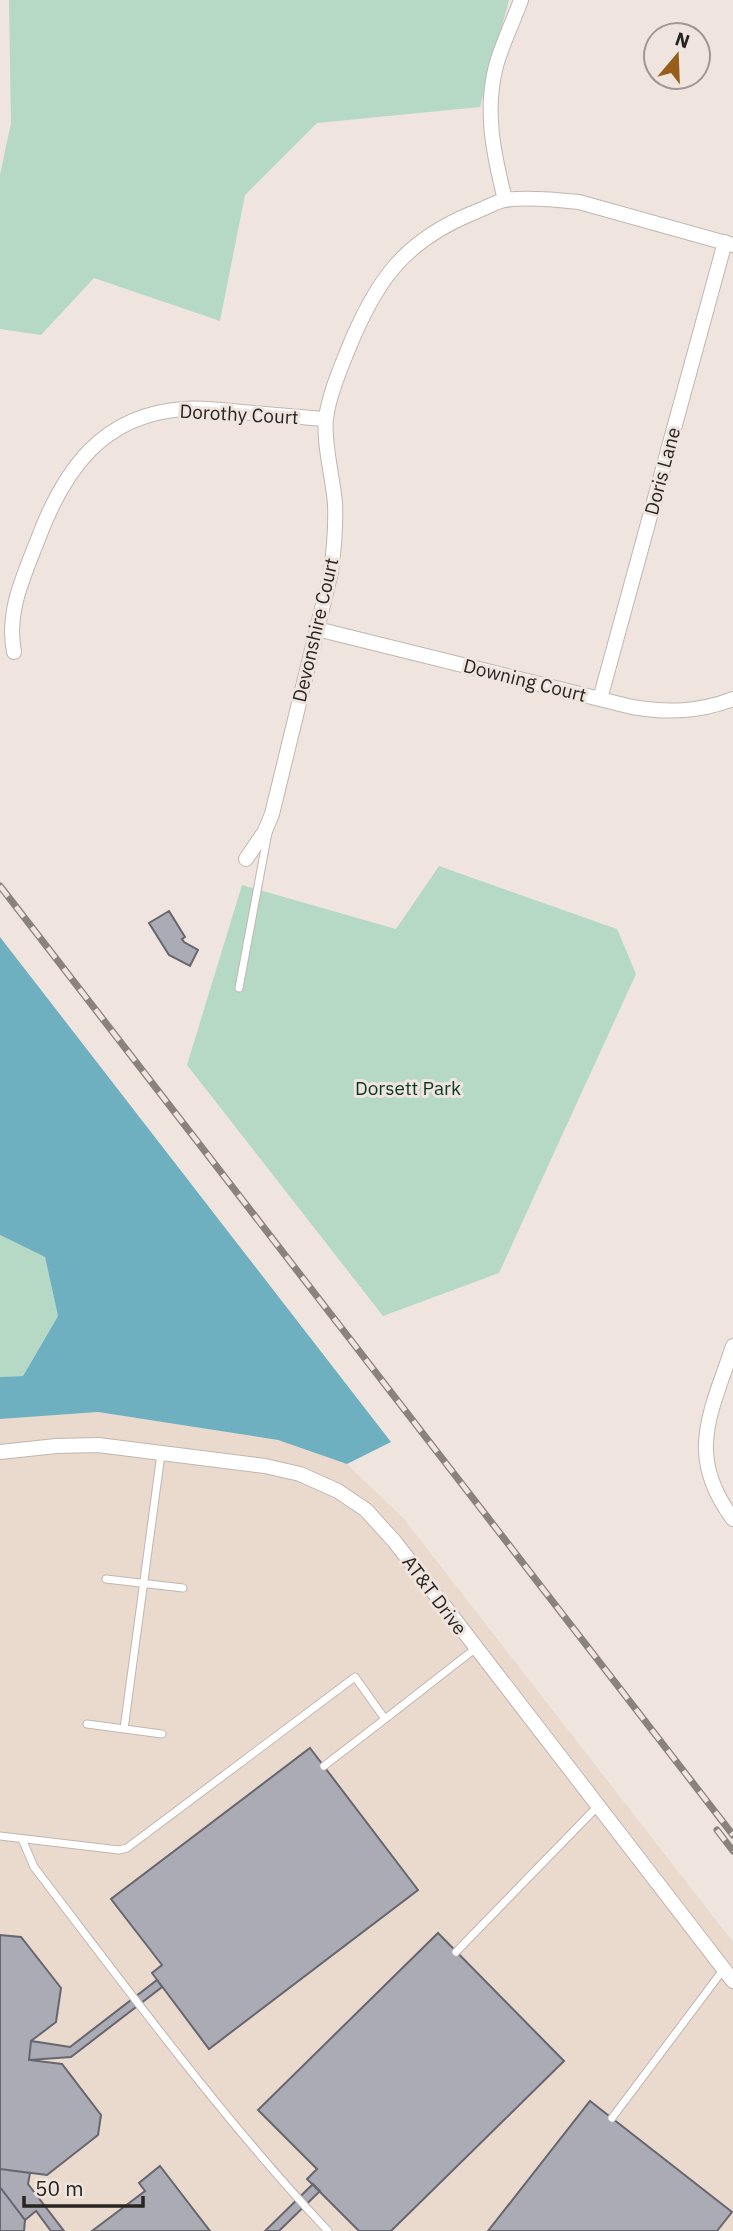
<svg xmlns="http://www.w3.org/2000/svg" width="733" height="2231" viewBox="0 0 733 2231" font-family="'IBM Plex Sans',sans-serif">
  <rect width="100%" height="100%" fill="#efe5de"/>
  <path fill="#ead9cd" d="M98 1412 278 1440 347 1464 404 1519 733 1942V2231H0V1419Z"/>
  <path fill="#b5d9c5" d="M9 0H509L480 107 317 123 245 195 220 321 94 278 41 335 0 329V175L11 123Z
    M439 866 617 929 636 974 499 1273 383 1316 187 1065 242 885 396 929Z
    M0 1235 45 1257 58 1316 23 1376 0 1377Z"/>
  <path fill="#6fb0c0" d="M0 937 391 1442 347 1464 278 1440 98 1412 0 1419V1377L23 1376 58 1316 45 1257 0 1235Z"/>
  <path fill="#ababb5" stroke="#66666f" stroke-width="2" d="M169 911 185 937 182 939 184 942 198 950 190 966 169 955 149 923Z
    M310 1748 418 1890 209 2049 152 1973 162 1965 111 1899Z
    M438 1933 564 2061 391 2231H359L307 2179 317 2169 258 2110Z
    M0 1935 21 1937 61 1988 56 2022 31 2041 29 2060 62 2064 101 2115 98 2135 47 2175 0 2169Z
    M157 1980 162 1987 71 2057 29 2060 31 2041 70 2047Z
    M590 2101 732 2212 717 2231H488Z
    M160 2166 210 2231H92L145 2191 139 2183Z
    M0 2169 30 2173 28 2184 64 2231H51L36 2211 25 2220 0 2187Z
    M313 2184 320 2191 279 2231H265Z
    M0 2187 25 2220 24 2231H0Z"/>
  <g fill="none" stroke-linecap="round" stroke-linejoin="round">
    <g stroke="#c0b6af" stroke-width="9">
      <path id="service" d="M239 988 268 832
        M106 1579 183 1588
        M87 1724 162 1734
        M124 1729 161 1454
        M324 1766 385 1719
        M0 1836 119 1850 127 1848 355 1677 385 1719 476 1648
        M22 1839 34 1867C129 1991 221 2117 328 2231
        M456 1952 598 1806
        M612 2118 723 1970"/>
    </g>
    <g stroke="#c0b6af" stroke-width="16">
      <path id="minor" d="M505 200C494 155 484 112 496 66 502 44 513 22 521 0
        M317 629 632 707C668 713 699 712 733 699
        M14 652C6 611 24 576 38 539 64 470 102 415 183 409 202 407 222 410 241 412 270 414 298 417 326 419
        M600 699 725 242
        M246 859 265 831 272 814 331 572C334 549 336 526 335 503 333 479 323 441 326 418 329 396 339 372 347 352 375 282 403 241 475 212 484 209 495 202 505 200 523 197 560 200 579 202L733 245
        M733 1346C711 1413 685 1455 733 1519
        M0 1452 56 1446 98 1445 265 1466 300 1474 338 1491 366 1510 395 1542 733 1981"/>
    </g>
    <use href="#service" stroke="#fff" stroke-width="7"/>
    <use href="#minor" stroke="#fff" stroke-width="14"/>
    <g stroke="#89827d" stroke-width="7">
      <path id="rail" d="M0 886 733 1835
        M717 1830 733 1851"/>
    </g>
    <use href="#rail" stroke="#efe5de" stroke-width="4.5" stroke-dasharray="13" stroke-linecap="butt"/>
  </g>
  <g text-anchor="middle" stroke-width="6" stroke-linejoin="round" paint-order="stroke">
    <g font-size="19" fill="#282421" stroke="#efe5de">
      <text transform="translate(239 414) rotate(3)" y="7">Dorothy Court</text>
      <text transform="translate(662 471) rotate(-75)" y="7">Doris Lane</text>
      <text transform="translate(315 630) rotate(-77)" y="7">Devonshire Court</text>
      <text transform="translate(525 680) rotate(14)" y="7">Downing Court</text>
      <text transform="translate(435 1595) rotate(53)" y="7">AT&amp;T Drive</text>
    </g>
    <g font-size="19" fill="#093825" stroke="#efe5de">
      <text x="408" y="1095">Dorsett Park</text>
    </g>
  </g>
  <g transform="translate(677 56) rotate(19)"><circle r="33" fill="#efe5de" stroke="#9f9892" stroke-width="2"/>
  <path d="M0-5L12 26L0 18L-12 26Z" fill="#965e1a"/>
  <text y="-10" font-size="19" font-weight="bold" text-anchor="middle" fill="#282421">N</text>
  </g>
  <path d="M24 2196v10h119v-10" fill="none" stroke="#282421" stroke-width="3.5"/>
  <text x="35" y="2196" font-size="21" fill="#282421" stroke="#efe5de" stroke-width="5" paint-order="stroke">50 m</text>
</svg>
